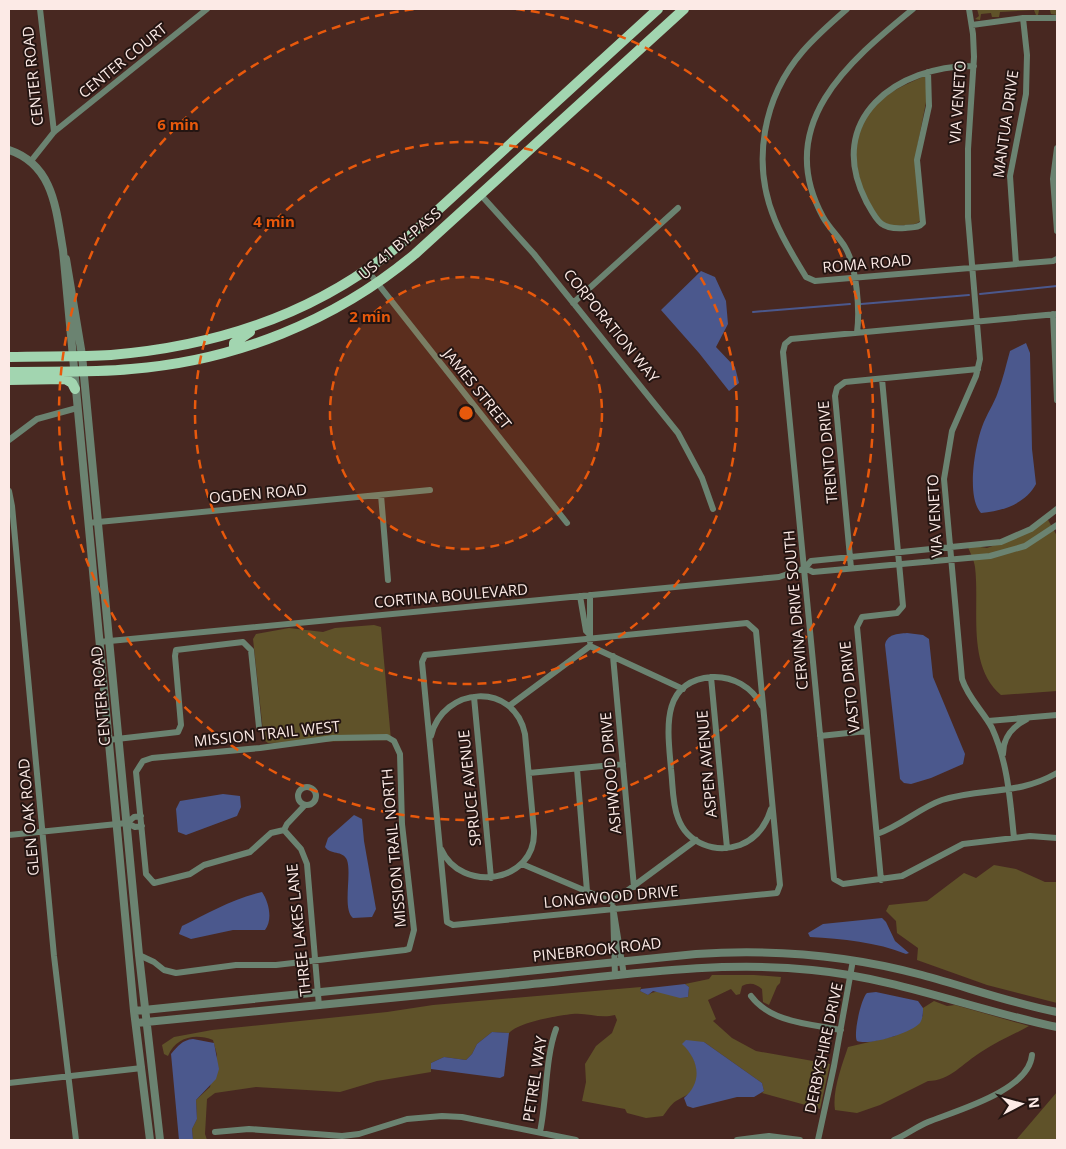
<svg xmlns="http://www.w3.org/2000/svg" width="1066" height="1149" viewBox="0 0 1066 1149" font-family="'Open Sans',sans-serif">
  <rect width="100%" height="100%" fill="#482821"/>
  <path fill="#5f5229" d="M977 9H1057V15L1051 14 1050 10H1039L1038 15H1036L1034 10 1000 12 999 17H992L991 13 981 14 980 20 975 19 979 16Z
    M925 76 927 97 917 148 920 221C916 225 911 224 906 225 900 225 892 227 887 224 868 215 854 169 856 149 857 135 864 118 873 108 887 92 906 84 925 76Z
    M1047 518 1057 536V691L1001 695C966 665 980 608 975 567 974 560 970 552 967 545L987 548 1029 532Z
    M374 625 381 627 391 740 268 743 264 740 253 639 256 634 289 628 323 632 335 628Z
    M994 865 1016 869 1045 882H1057V1003L987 985 917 960 918 948 897 933 896 921 886 911 889 905 927 901 964 873 976 878Z
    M712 975H754L781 977 780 983 777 986 769 1005 763 1002 762 989C756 984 750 982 742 986L740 994 736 995 731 989 708 1000 716 1019 713 1021 732 1038 756 1051 830 1064 820 1109 762 1093 764 1091 762 1083 704 1042 683 1044C694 1055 704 1075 692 1090 688 1096 682 1097 676 1101 671 1104 667 1111 663 1116L646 1118 627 1113 625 1109 582 1101 586 1082 585 1064 596 1046 612 1033 617 1020 615 1015C599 1019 587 1012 572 1014 556 1016 519 1022 509 1033L492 1032 477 1044 472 1054 466 1060 444 1057 431 1063V1072L377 1081 340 1092 256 1087 215 1093 207 1099 205 1134 207 1140H193L192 1129 197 1119 196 1100 210 1087 217 1055 213 1040C195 1033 176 1037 168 1056L164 1054 162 1045 174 1037 212 1030 387 1012 433 1005 641 987 640 991 648 995C660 986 675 999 688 997L689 987 685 984 709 979Z
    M934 1001 947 1006 955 1005 1029 1026C1013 1035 996 1042 981 1052 963 1063 950 1081 928 1081L880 1105 857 1113 835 1110C832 1091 842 1065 848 1047L895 1036 923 1016V1008Z
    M1057 1092V1140H1016Z"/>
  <path fill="#4b588d" d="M701 271 715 277 726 301 728 324 716 347 735 367 739 383 729 391 699 353 661 310Z
    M1026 343 1030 353 1032 449 1036 484C1025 504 1003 511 981 513 966 497 975 446 982 427 986 415 994 404 998 392 1003 379 1006 365 1010 351Z
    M907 633 923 635 929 639 933 677 965 754 963 764 931 778 911 784 904 783 900 779 885 645C887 634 897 634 907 633Z
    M223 794 240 796 241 807 237 816 186 835 178 832 176 809 180 801Z
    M354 815 362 819 364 841 376 909 372 917 353 918C342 909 352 875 347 860 343 850 330 855 325 847L328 838Z
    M262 892C269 902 273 920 265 930H233L191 939 179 934 182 926C209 913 232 899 262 892Z
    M882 918 886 922 895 941 909 953 906 954C877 942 842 939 810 937L808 933 823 924Z
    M685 984 689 987 688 997 680 998 653 991 648 995 640 991 641 989Z
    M876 992 918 1001 923 1008C923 1013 923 1018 920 1023 911 1033 869 1046 857 1041 853 1035 861 998 867 993Z
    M492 1032 509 1033 504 1076 500 1078 431 1069V1063L444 1057 466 1060 472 1054 477 1044Z
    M193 1039 214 1043 219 1069 216 1079 196 1100 197 1119 192 1129 193 1140H179L171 1054C178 1046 182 1040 193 1039Z
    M686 1040 704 1042 762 1083 764 1091 754 1097H737L693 1108 687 1106 684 1098C703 1082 699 1060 682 1044Z"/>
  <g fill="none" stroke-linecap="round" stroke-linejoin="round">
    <path stroke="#4b588d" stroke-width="2" d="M980 294 1057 286
      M861 304 969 295
      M753 312 850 304"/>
    <path stroke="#6b8371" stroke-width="6" d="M40 9 54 132
      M847 9C832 22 816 36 803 51 763 97 751 163 775 220 783 240 795 259 806 277L815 281 1053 261 1057 259
      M969 9 973 34 974 57 968 149V217L980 359 976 376 952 431 944 479 962 679C968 698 983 711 992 728 1008 763 1010 800 1014 838
      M972 25 1023 18H1057
      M928 72 929 106 917 160 923 223C919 228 912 227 905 228 880 230 877 221 866 201 824 119 897 65 974 66
      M1057 148 1053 179 1057 231
      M31 161 54 132 207 9
      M480 194 534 254 678 433 702 478 713 509
      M1016 264 1010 176 1026 94 1027 55 1023 18
      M367 270 567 523
      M573 303 678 208
      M1053 314 1057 400
      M1057 314 791 339 785 344 783 352 834 879 843 884 902 876 963 844 1030 836 1057 838
      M857 333C860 310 857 267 845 247 839 237 829 228 823 217 773 125 848 62 913 9
      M9 440 37 419 77 408
      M9 491 12 506 54 956 76 1140
      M381 495 388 580
      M88 523 430 490
      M805 568 813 572 990 556 1025 546 1057 525
      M851 568 835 396 837 388 845 382 978 369
      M580 596 586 631 589 634
      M747 623 756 631 780 885 777 893 453 925 447 922 422 662 425 655Z
      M99 642 779 577 805 568 811 561 1001 542 1031 529 1057 509
      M590 642V595
      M590 646 683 689
      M613 656 634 887
      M711 677 727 848
      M474 697 491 878
      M509 706 590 646
      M762 706C752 687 733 676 712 677 659 681 668 732 671 769 673 785 672 803 678 818 687 843 715 854 740 845 756 839 766 825 771 809
      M988 721 1057 715
      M431 736C443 686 514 681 525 734L534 831C536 883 461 894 441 849
      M820 736 867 731
      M108 740 178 732 181 725 175 656 176 650 243 642 251 650 259 727
      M1003 754C1003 738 1013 726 1027 719
      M577 769 587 891
      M529 773 623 764
      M298 796a9 9 0 1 1 18 0a9 9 0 1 1-18 0Z
      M127 823 134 817 141 816
      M127 823 135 827 142 826
      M284 830 287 824 305 805
      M877 834C901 826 919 808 942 800 983 787 1017 796 1057 773
      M9 835 127 823
      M522 864 612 902 696 840
      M881 880 857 627 862 617 897 613 903 606 882 379
      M613 907 615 976
      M614 913 624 975
      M139 955 154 962 164 970 176 973 236 965H276L405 950 409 949 414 930 402 824 400 754 394 741 387 737 333 738 260 748 152 758 143 761 136 772 146 874 154 883 190 874 204 865 250 852 271 833 284 830 301 849 307 864C311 911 315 958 319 1006
      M751 996C771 1023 811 1024 841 1030
      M9 1083 142 1068
      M215 1132 249 1129 342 1136 359 1134 407 1119 442 1116 462 1117 576 1140
      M540 1132C547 1099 545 1059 556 1029
      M737 1140 769 1136 800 1140
      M818 1140 834 1066 853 960
      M894 1140C906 1135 916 1127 928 1122 955 1111 1029 1091 1032 1055"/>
    <path stroke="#6b8371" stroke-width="8" d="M9 150C54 165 56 210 63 250L134 1011 150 1140
      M66 259 82 355 139 955 160 1140
      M134 1011 696 954C772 949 848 955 922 975 967 987 1011 1003 1057 1012
      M136 1023C265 1010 394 998 523 985 618 976 715 960 812 970 896 978 975 1010 1057 1027"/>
    <path stroke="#a2d5b0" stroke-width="10" d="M234 350V343L250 332
      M9 357C43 356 78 357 111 355 220 346 321 312 404 241L658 9
      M9 372C49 371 90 373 131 369 235 361 335 321 415 254L684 9
      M9 380 65 379 72 383 75 389"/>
  </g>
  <circle cx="466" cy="413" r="136" fill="#e8590c" fill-opacity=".12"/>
  <g fill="none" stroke="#e8590c" stroke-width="2.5" stroke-dasharray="9 6">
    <circle cx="466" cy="413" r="136"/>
    <circle cx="466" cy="413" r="271"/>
    <path d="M516 9A407 407 0 1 1 416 9"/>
  </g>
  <g text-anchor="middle" stroke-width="4" stroke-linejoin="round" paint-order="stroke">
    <g font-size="15" fill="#fceae6" stroke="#241512">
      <text transform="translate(123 61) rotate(-39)" y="5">CENTER COURT</text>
      <text transform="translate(33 76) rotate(-96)" y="5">CENTER ROAD</text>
      <text transform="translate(958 102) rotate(-86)" y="5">VIA VENETO</text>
      <text transform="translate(1006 124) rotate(-82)" y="5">MANTUA DRIVE</text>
      <text transform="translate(400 244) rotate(-40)" y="5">US 41 BY-PASS</text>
      <text transform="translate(867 264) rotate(-5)" y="5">ROMA ROAD</text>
      <text transform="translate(611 326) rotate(51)" y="5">CORPORATION WAY</text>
      <text transform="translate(477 389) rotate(51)" y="5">JAMES STREET</text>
      <text transform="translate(828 452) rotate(-95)" y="5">TRENTO DRIVE</text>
      <text transform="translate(258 494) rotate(-5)" y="5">OGDEN ROAD</text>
      <text transform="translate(935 516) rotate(-93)" y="5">VIA VENETO</text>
      <text transform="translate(451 596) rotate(-5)" y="5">CORTINA BOULEVARD</text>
      <text transform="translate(796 610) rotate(-95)" y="5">CERVINA DRIVE SOUTH</text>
      <text transform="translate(850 687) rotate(-96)" y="5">VASTO DRIVE</text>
      <text transform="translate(101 696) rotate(-95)" y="5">CENTER ROAD</text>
      <text transform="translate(267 734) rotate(-6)" y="5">MISSION TRAIL WEST</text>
      <text transform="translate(707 764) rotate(-95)" y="5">ASPEN AVENUE</text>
      <text transform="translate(611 773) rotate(-95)" y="5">ASHWOOD DRIVE</text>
      <text transform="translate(470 788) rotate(-96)" y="5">SPRUCE AVENUE</text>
      <text transform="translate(29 817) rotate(-95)" y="5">GLEN OAK ROAD</text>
      <text transform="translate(394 848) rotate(-95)" y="5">MISSION TRAIL NORTH</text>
      <text transform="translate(611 897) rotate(-5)" y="5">LONGWOOD DRIVE</text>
      <text transform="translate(299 930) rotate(-96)" y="5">THREE LAKES LANE</text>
      <text transform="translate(597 950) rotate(-6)" y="5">PINEBROOK ROAD</text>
      <text transform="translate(824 1048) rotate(-78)" y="5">DERBYSHIRE DRIVE</text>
      <text transform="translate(535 1079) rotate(-81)" y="5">PETREL WAY</text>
    </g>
  </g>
  <circle cx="466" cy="413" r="8" fill="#e8590c" stroke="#241512" stroke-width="2.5"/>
  <g font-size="15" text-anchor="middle" font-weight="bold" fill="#e8590c" stroke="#241512" stroke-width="4" stroke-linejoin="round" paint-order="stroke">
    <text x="178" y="130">6 min</text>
    <text x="274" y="227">4 min</text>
    <text x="370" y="322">2 min</text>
  </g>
  <rect width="1066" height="1149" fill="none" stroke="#fceae6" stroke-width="20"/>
  <g transform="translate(1021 1104) rotate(84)" stroke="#241512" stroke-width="4" paint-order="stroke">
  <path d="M0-4L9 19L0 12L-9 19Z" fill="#fceae6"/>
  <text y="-8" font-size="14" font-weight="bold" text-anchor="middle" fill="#fceae6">N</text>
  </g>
</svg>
